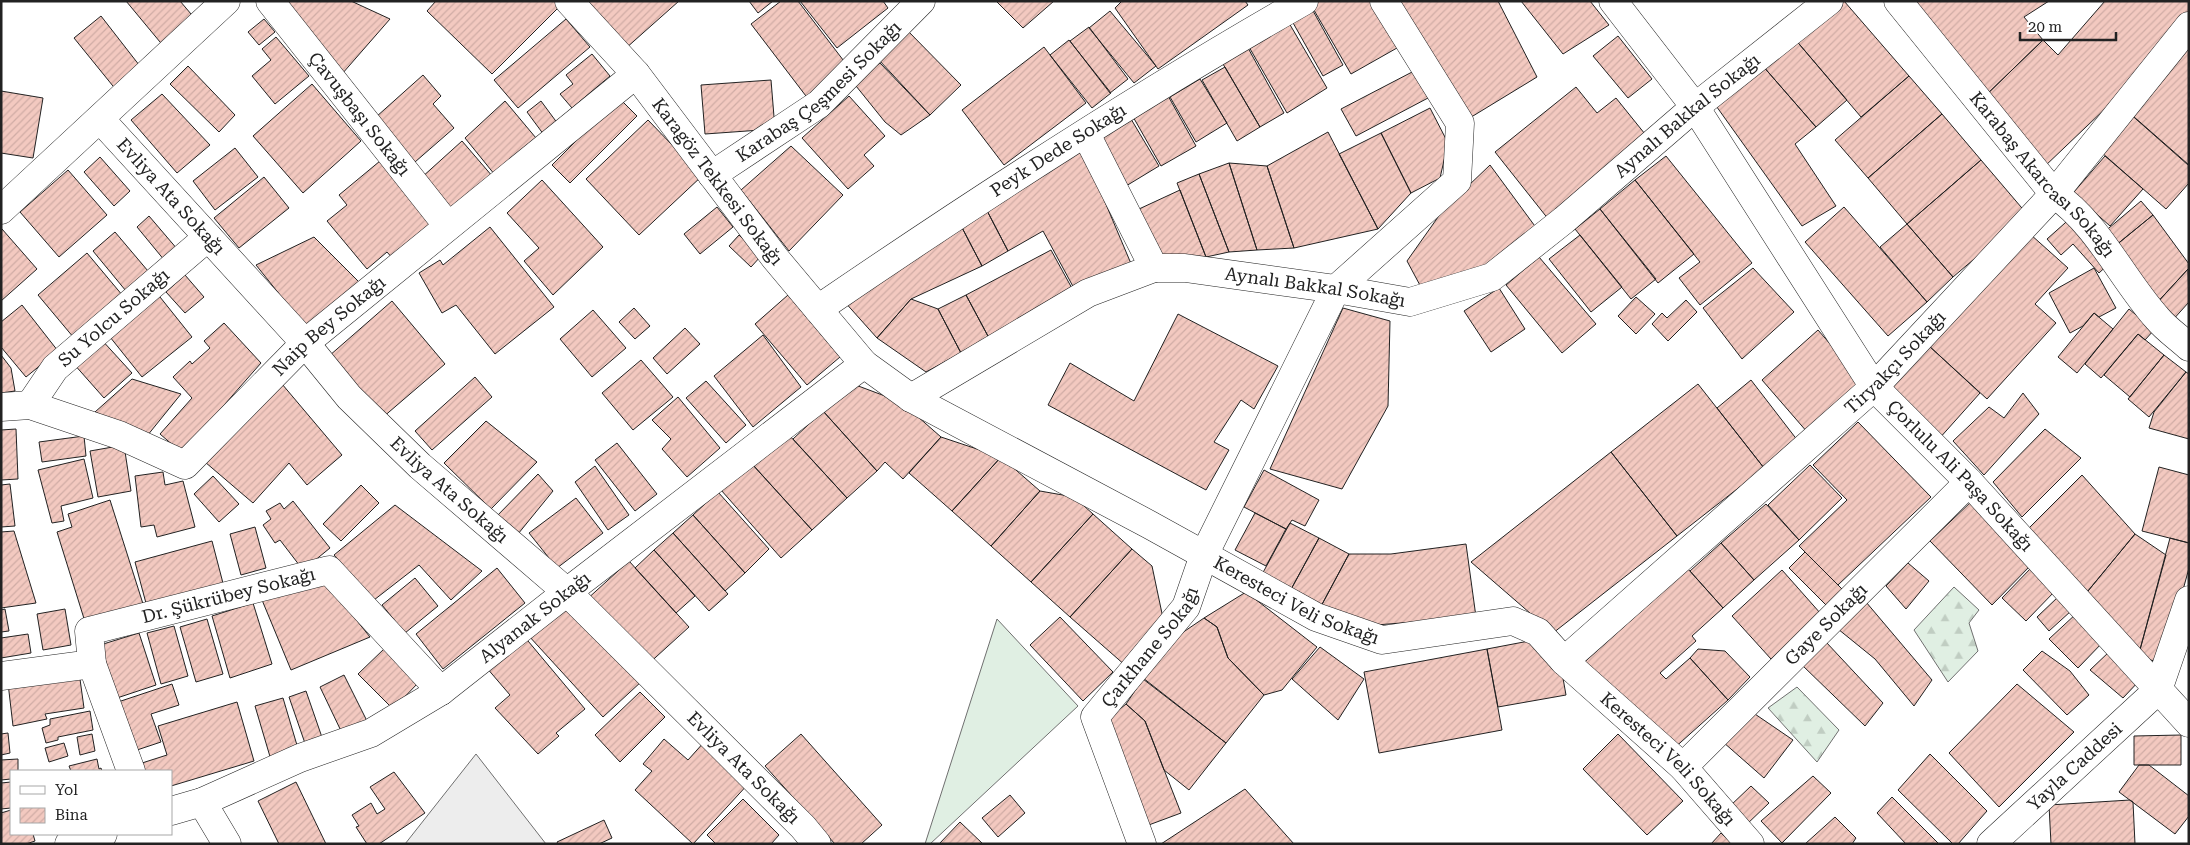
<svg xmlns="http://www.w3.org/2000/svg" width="2190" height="845" viewBox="0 0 2190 845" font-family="'Roboto Serif',serif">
  <defs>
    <pattern id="forest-firs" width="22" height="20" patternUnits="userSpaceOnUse" patternTransform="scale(1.25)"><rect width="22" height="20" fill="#e0efe3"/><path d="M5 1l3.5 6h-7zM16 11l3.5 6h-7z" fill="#c0cdc2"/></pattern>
    <pattern id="building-hatch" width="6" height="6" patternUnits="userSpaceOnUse" patternTransform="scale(1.25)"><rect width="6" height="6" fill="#f3c9c0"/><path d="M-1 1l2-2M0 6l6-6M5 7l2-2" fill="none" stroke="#d0aca5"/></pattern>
  </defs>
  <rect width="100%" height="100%" fill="#fff"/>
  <path fill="url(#forest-firs)" stroke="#6f6f6f" d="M1954 587 1979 610 1969 623 1978 651 1948 682 1914 630Z
    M1797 687 1839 730 1817 762 1768 708Z"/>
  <path fill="#e0efe3" stroke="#6f6f6f" d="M997 619 1078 706 930 844H925Z"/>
  <path fill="#ededed" stroke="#6f6f6f" d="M476 754 546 844H405Z"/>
  <path fill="url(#building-hatch)" stroke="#222" d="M126 1H180L197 21 165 48Z
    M283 1H351L390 19 342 74Z
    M436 1H561L563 3 492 74 427 11Z
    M582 1H679L625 49Z
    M749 1H773L758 13Z
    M781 1H798L850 69 809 100 751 24Z
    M800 1H883L888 8 837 48Z
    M996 1H1054L1023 28Z
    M1122 1H1245L1248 5 1158 69 1115 8Z
    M1317 1H1379L1404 44 1351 74 1311 5Z
    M1400 1H1498L1537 77 1468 119Z
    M1521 1H1590L1609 25 1563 54Z
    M1837 1H1844L1909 76 1861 117 1794 38Z
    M1906 1H2049L2024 17 2043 40 1981 100Z
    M2105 1H2189V14L2107 107 2044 167 1981 100 2043 40 2058 55Z
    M1312 9 1343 65 1323 76 1292 21Z
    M1110 11 1156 66 1134 83 1089 28Z
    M101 16 143 70 117 91 74 38Z
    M264 19 275 32 259 45 248 32Z
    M566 19 590 47 518 108 494 80Z
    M1289 23 1327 88 1287 113 1249 47Z
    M1089 27 1128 79 1110 93 1070 41Z
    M906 29 961 85 930 115 879 60Z
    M1618 36 1652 79 1628 98 1593 56Z
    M276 37 309 76 275 104 252 76 271 60 262 49Z
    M1794 38 1847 100 1816 127 1762 65Z
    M1069 40 1111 93 1092 108 1050 55Z
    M1044 47 1086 103 1004 165 962 110Z
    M2189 47V164L2188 165 2128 112Z
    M1248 48 1284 113 1260 127 1223 64Z
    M592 54 610 76 572 108 560 94 573 84 566 75Z
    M880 63 930 115 901 135 885 122 852 81Z
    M1762 65 1816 127 1795 144 1836 206 1802 226 1714 103Z
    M188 66 235 115 219 132 170 84Z
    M1225 67 1260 127 1237 141 1202 80Z
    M1414 71 1428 98 1356 136 1341 109Z
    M423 75 441 96 433 104 454 128 415 162 376 117Z
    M1909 76 1942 114 1868 178 1835 140Z
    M1200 79 1227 123 1196 142 1170 97Z
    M771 80 775 129 705 134 701 85Z
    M312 84 361 141 303 193 253 136Z
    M1576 87 1597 113 1616 98 1649 139 1549 220 1495 152Z
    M1 91 43 98 33 158 1 153Z
    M162 94 210 145 177 173 131 120Z
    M1167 94 1196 146 1161 166 1132 115Z
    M849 96 885 136 864 155 874 166 848 189 802 138Z
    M619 98 637 116 570 183 552 165Z
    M505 101 536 138 495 175 465 138Z
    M541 101 558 124 544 135 527 112Z
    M1430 108 1448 143 1440 178 1411 193 1381 133Z
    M1942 114 1981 160 1907 224 1868 178Z
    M2133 116 2189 165V183L2166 209 2101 152Z
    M1131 119 1159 166 1126 186 1098 138Z
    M648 120 702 176 639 235 586 179Z
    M1328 132 1378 229 1294 248 1267 166Z
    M1381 133 1411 193 1378 229 1339 154Z
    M462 141 493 177 451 214 421 178Z
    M1081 145 1132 266 1076 292 1043 231 1008 251 983 203Z
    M791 146 843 195 789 251 741 190Z
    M235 148 258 177 215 210 193 181Z
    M1666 156 1752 263 1700 305 1679 278 1700 262 1635 180Z
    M2105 156 2143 189 2110 226 2073 193Z
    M100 157 130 191 114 206 84 172Z
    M1981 160 2027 214 1953 277 1907 224Z
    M380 161 434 226 394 260 387 252 367 269 327 221 347 205 339 195Z
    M1229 163 1267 166 1294 248 1257 250Z
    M1229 163 1257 250 1229 252 1199 174Z
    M1490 165 1540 233 1497 264 1422 289 1407 261 1443 210Z
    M68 170 107 215 59 257 20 212Z
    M1199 174 1229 252 1206 257 1177 183Z
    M264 177 289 208 239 248 214 218Z
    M542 180 603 247 553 295 524 261 539 248 507 213Z
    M1635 180 1694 254 1658 283 1600 209Z
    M1180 190 1206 257 1161 258 1139 209Z
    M2141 201 2153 215 2115 246 2103 233Z
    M983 203 1008 251 982 266 957 218Z
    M717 207 733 227 700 254 684 234Z
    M1844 207 1927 302 1888 336 1805 242Z
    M1600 209 1656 279 1631 299 1575 229Z
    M2074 215 2113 260 2099 273 2073 244 2061 255 2047 239Z
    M2153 215 2189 264V268L2154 306 2115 246Z
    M149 216 178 250 165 261 137 227Z
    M957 218 982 266 911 299 877 338 843 300Z
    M1907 224 1953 277 1927 302 1880 247Z
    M490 227 554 307 495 354 456 305 442 313 419 273 440 260 443 265Z
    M2 229 37 269 1 301V230Z
    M115 232 148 271 126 291 93 251Z
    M2030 234 2068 268 2035 304 2056 323 1987 399 1928 345Z
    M739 235 761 256 751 267 729 246Z
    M1580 235 1622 287 1591 312 1549 259Z
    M314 237 360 283 308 330 256 265Z
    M1051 250 1074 292 989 338 966 295Z
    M87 253 123 296 74 338 38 295Z
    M1539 257 1596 324 1562 353 1506 285Z
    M1753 268 1794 312 1742 359 1703 308Z
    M2094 268 2116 308 2099 317 2094 313 2083 326 2070 333 2049 293Z
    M2188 269 2189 302 2171 322 2154 306Z
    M185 275 204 297 185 313 166 292Z
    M1499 288 1525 329 1491 352 1464 311Z
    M156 292 192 337 142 377 106 332Z
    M788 295 840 357 807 385 755 324Z
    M966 295 989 338 961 353 938 309Z
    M1636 297 1655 314 1636 334 1618 316Z
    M911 299 938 309 961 353 926 372 877 338Z
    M1686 300 1697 312 1668 341 1652 324 1662 313 1667 318Z
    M392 301 445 364 382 418 329 356Z
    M22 305 58 351 26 377 1 347V322Z
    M634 308 650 326 635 339 619 322Z
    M1343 308 1390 321 1388 406 1342 489 1270 469Z
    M2129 309 2154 330 2145 340 2138 334 2101 378 2085 364Z
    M593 310 626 348 592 377 560 339Z
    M2094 313 2113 329 2077 373 2058 357Z
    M1178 314 1278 366 1254 409 1241 400 1214 442 1229 450 1206 490 1048 405 1070 363 1134 401Z
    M224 323 261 363 182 453 160 434 192 398 173 377 190 361 192 364 210 348 204 341Z
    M685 328 700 344 667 374 653 358Z
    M1818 330 1865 384 1808 433 1762 380Z
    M2138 334 2164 355 2130 397 2104 375Z
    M763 335 801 387 753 427 714 376Z
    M100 338 132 373 104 398 73 363Z
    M1928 345 1980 393 1938 440 1883 391Z
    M1 355 11 368 15 391 1 393Z
    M2164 355 2186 372 2149 417 2128 399Z
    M641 360 673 397 633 430 602 393Z
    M2186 372 2189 374V439L2149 428 2154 412Z
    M475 377 492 397 432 450 415 431Z
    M132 379 181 394 147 436 95 412Z
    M1751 380 1798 441 1764 468 1717 408Z
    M706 381 746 425 726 443 686 398Z
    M282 384 342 455 307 485 289 463 253 503 205 462Z
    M853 384 901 402 941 437 903 479 885 462 877 471 823 411Z
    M1698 384 1764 468 1677 536 1611 452Z
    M2023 393 2039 414 1984 475 1953 441 1989 407 2004 418Z
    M678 397 720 448 687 477 662 449 671 439 652 420Z
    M823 411 877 471 847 498 793 439Z
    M486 421 537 462 491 509 444 463Z
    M1858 422 1931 497 1838 585 1799 546 1847 500 1813 465Z
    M16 429 18 479 1 480V430Z
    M2045 429 2081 458 2022 517 1993 482Z
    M789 435 847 498 812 530 754 466Z
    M84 436 86 456 42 462 39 442Z
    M941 437 1001 457 952 511 909 473Z
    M617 443 657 494 635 511 595 460Z
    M124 445 131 491 98 497 90 451Z
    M1611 452 1677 536 1553 633 1471 562Z
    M1001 457 1040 491 991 546 952 511Z
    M84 459 93 498 61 506 64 521 52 523 38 470Z
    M751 463 812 530 781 558 721 490Z
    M1810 465 1842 498 1799 540 1768 505Z
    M595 466 629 515 608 530 575 482Z
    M2159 467 2189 475V543L2142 531Z
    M1264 470 1319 500 1305 526 1292 520 1286 529 1244 507Z
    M163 472 165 485 183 481 195 527 157 537 154 525 141 527 135 476Z
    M538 474 553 491 518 534 494 519Z
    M2082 475 2135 534 2083 597 2025 532Z
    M213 476 239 504 219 522 194 494Z
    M10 484 15 526 1 527V485Z
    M361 485 379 503 341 541 323 524Z
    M1040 491 1074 497 1093 514 1031 582 991 546Z
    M718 492 769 549 745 573 693 515Z
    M576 498 603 533 557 568 529 533Z
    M110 500 144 607 86 625 57 532 72 527 68 514Z
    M1973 500 2033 563 1992 605 1930 541Z
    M293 501 330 548 303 570 280 540 275 543 263 525 271 519 266 511 280 503 284 509Z
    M1766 504 1799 540 1754 580 1721 543Z
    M395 505 482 571 451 600 419 565 374 600 334 555Z
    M1255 513 1286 529 1266 566 1235 550Z
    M1093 514 1132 549 1070 617 1031 582Z
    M693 515 745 573 725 591 673 533Z
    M1290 523 1319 538 1289 593 1260 578Z
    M255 527 266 568 241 575 230 534Z
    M14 531 36 603 1 608V532Z
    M673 533 728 594 709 611 654 550Z
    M2135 534 2166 555 2138 657 2083 597Z
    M1319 538 1349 554 1319 610 1289 593Z
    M2170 538 2189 543V568L2163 663 2138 657Z
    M212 541 224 587 147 607 135 562Z
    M1721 543 1754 580 1723 608 1690 571Z
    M1466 544 1476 617 1351 627 1319 610 1349 554H1391Z
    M1132 549 1152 566 1164 623 1126 666 1070 617Z
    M654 550 695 596 676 613 635 568Z
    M1805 552 1845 592 1829 608 1789 568Z
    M629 561 689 627 645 667 585 601Z
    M1908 563 1929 581 1906 609 1886 586Z
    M2032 567 2056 590 2026 621 2002 598Z
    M497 568 525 603 443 669 416 634Z
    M1688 569 1723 608 1692 636 1696 641 1660 673 1666 679 1690 658 1728 700 1662 759 1579 667Z
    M1782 570 1821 614 1771 659 1732 616Z
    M415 578 438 606 405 633 382 605Z
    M325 581 370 637 291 670 262 600Z
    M1246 592 1317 647 1282 690 1264 695 1228 658 1217 627 1204 618Z
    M2058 597 2071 611 2049 631 2037 617Z
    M566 599 642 681 603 717 528 635Z
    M1866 602 1932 680 1914 706 1875 659 1838 629Z
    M253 603 272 664 230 678 212 616Z
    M5 609 9 631 1 632V610Z
    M65 609 71 645 43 650 37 614Z
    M2077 613 2104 641 2078 668 2049 639Z
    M1060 617 1113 672 1083 701 1030 645Z
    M1204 618 1217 627 1228 658 1264 695 1226 743 1138 674 1157 650Z
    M207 619 223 674 196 682 180 627Z
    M174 626 188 676 161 684 147 633Z
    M139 633 156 685 117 698 100 645Z
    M28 634 31 653 1 658V638Z
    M523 635 585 709 556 733 559 736 538 754 495 708 510 695 486 667Z
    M1529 641 1561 667 1566 695 1498 707 1487 649Z
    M1826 642 1883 703 1865 726 1802 665Z
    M1320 647 1364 679 1338 720 1292 679Z
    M385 648 419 682 393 709 358 674Z
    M1487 649 1502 730 1379 753 1364 672Z
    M1698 649 1725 651 1750 677 1728 700 1690 658Z
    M2042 651 2070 671 2089 695 2067 715 2023 670Z
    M2110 651 2141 679 2123 698 2090 670Z
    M79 672 84 708 45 714 47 719 13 726 8 683Z
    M344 675 367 721 342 733 320 687Z
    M1143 679 1226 743 1189 790 1164 770 1145 721 1126 704Z
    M172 684 179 705 151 714 161 742 131 752 115 703Z
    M2017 684 2074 732 1999 807 1949 753Z
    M306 691 325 746 308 752 289 697Z
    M640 692 665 717 620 762 595 735Z
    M283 698 299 752 271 760 255 706Z
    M237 702 254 761 171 786V771H144L142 763 167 755 158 726Z
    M1126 704 1145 721 1181 813 1146 826 1105 721Z
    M90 711 93 730 58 737V740L46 743 42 728 50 725V719Z
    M1752 712 1793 740 1764 778 1723 742Z
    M8 733 10 753 1 755V734Z
    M92 734 95 751 80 755 77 737Z
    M801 734 882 825 861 844H835L765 766Z
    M1618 734 1683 801 1647 835 1583 769Z
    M2181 735V765H2134V736Z
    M664 739 688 760 705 741 750 782 693 844 635 790 652 771 643 764Z
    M64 743 68 756 49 762 45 748Z
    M1930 754 1987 811 1958 844H1953L1898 790Z
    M18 759V771H11V779L1 780V760Z
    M97 759 99 769 101 768 102 771H71L69 766Z
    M2139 765H2149L2189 796V816L2175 834 2119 792Z
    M394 772 425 813 379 844H367L356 827 359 826 352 815 371 803 377 814 385 809 370 787Z
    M1813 776 1831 793 1782 843 1761 821Z
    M11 782V808L1 809V783Z
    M296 782 326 844H279L258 801Z
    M1751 786 1769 803 1745 826 1729 807Z
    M1245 789 1294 844H1161Z
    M1010 795 1025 813 998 837 982 818Z
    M1892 797 1939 844H1906L1877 813Z
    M743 799 779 835 771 844H716L707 835Z
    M2130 800 2133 802 2135 844H2051L2049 805Z
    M11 810V834H33L35 841 26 844H1V813Z
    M1835 817 1856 838 1852 844H1805Z
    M604 820 612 838 599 844H558L557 842Z
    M960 822 983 844H939Z
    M1721 833 1732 844H1711Z"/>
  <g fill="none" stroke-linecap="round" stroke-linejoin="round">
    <g stroke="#222" stroke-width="29">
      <g id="minor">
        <path id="s1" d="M270 1 448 226"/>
        <path id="s2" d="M569 1 636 74 775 258 864 364 911 398 1150 525 1316 617 1382 640 1513 621 1538 632 1564 661 1683 767 1750 844"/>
        <path id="s3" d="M1613 1 1695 107 1874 387 1969 482 2189 723"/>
        <path id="s4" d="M1898 1 2054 194C2098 224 2122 279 2157 318 2166 329 2178 337 2189 347"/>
        <path id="s5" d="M100 119 305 343 349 397 420 466 567 592 803 827 817 844"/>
        <path d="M1086 134 1154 268"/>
        <path id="s6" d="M712 175 819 104 921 1"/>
        <path d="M1 210 226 1"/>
        <path id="s7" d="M818 309C976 201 1137 96 1304 1"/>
        <path id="s8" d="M911 398 1088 293 1154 268H1185L1336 289 1410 302 1492 277 1564 220 1695 107 1829 1"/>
        <path id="s9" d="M30 405 55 368 208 237"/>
        <path id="s10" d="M1 407 30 405 119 435 185 465 305 343 636 74"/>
        <path id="s11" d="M1564 661 1874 387 2054 194 2189 26"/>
        <path d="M92 664 131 771"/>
        <path id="s12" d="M1 676 92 664 89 631 329 570 441 691"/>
        <path id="s13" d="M1683 767 1969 482"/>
        <path d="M202 802 227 844"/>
        <path id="s14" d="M171 811 202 802 300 758 371 733 441 691 567 592 864 364"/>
        <path d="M69 844 103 834"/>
        <path id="s15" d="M1142 844 1095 717 1186 607 1204 555 1336 289 1457 181 1460 123 1384 1"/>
        <path id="s16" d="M1991 844 2158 690 2189 600"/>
      </g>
    </g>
    <use href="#minor" stroke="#fff" stroke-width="28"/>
  </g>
  <g text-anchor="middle" stroke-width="4" stroke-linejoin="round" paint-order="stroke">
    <g font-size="18" fill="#222" stroke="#fff">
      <text dy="6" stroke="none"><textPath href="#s6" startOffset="136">Karabaş Çeşmesi Sokağı</textPath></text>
      <text dy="6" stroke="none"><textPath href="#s1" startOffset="144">Çavuşbaşı Sokağı</textPath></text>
      <text dy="6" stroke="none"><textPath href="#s8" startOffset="874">Aynalı Bakkal Sokağı</textPath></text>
      <text dy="6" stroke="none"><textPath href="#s7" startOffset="288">Peyk Dede Sokağı</textPath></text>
      <text dy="6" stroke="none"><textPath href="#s4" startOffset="226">Karabaş Akarcası Sokağı</textPath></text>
      <text dy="6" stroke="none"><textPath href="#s2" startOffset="234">Karagöz Tekkesi Sokağı</textPath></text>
      <text dy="6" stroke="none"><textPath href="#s5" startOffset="105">Evliya Ata Sokağı</textPath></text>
      <text dy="6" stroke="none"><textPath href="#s8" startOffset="439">Aynalı Bakkal Sokağı</textPath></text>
      <text dy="6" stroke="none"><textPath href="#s9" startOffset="122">Su Yolcu Sokağı</textPath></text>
      <text dy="6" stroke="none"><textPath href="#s10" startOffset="396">Naip Bey Sokağı</textPath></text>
      <text dy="6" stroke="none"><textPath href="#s11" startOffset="446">Tiryakçı Sokağı</textPath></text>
      <text dy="6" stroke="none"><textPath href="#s3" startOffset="590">Çorlulu Ali Paşa Sokağı</textPath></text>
      <text dy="6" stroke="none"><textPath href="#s5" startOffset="510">Evliya Ata Sokağı</textPath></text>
      <text dy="6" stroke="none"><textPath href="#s12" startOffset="269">Dr. Şükrübey Sokağı</textPath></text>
      <text dy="6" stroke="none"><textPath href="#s2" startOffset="962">Keresteci Veli Sokağı</textPath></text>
      <text dy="6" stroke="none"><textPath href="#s14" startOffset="416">Alyanak Sokağı</textPath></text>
      <text dy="6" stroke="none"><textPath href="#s13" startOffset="202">Gaye Sokağı</textPath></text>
      <text dy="6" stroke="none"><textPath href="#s15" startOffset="225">Çarkhane Sokağı</textPath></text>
      <text dy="6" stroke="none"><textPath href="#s2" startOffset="1398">Keresteci Veli Sokağı</textPath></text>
      <text dy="6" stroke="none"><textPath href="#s16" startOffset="114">Yayla Caddesi</textPath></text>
      <text dy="6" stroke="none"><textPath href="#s5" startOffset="915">Evliya Ata Sokağı</textPath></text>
    </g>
  </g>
  <rect width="2190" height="845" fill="none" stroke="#222222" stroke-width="5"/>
  <rect x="10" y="770" width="162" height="65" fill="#ffffff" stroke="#a7a7a7"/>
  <rect x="20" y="786" width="25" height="8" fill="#ffffff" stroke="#a7a7a7"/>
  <text x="55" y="795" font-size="15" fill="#222222">Yol</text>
  <rect x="20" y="808" width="25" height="15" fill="url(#building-hatch)" stroke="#a7a7a7"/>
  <text x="55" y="820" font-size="15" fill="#222222">Bina</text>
  <path d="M2020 32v8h96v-8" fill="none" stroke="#222222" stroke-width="2.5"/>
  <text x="2028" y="32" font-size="15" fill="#222222" stroke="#ffffff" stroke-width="4" paint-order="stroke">20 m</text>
</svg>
